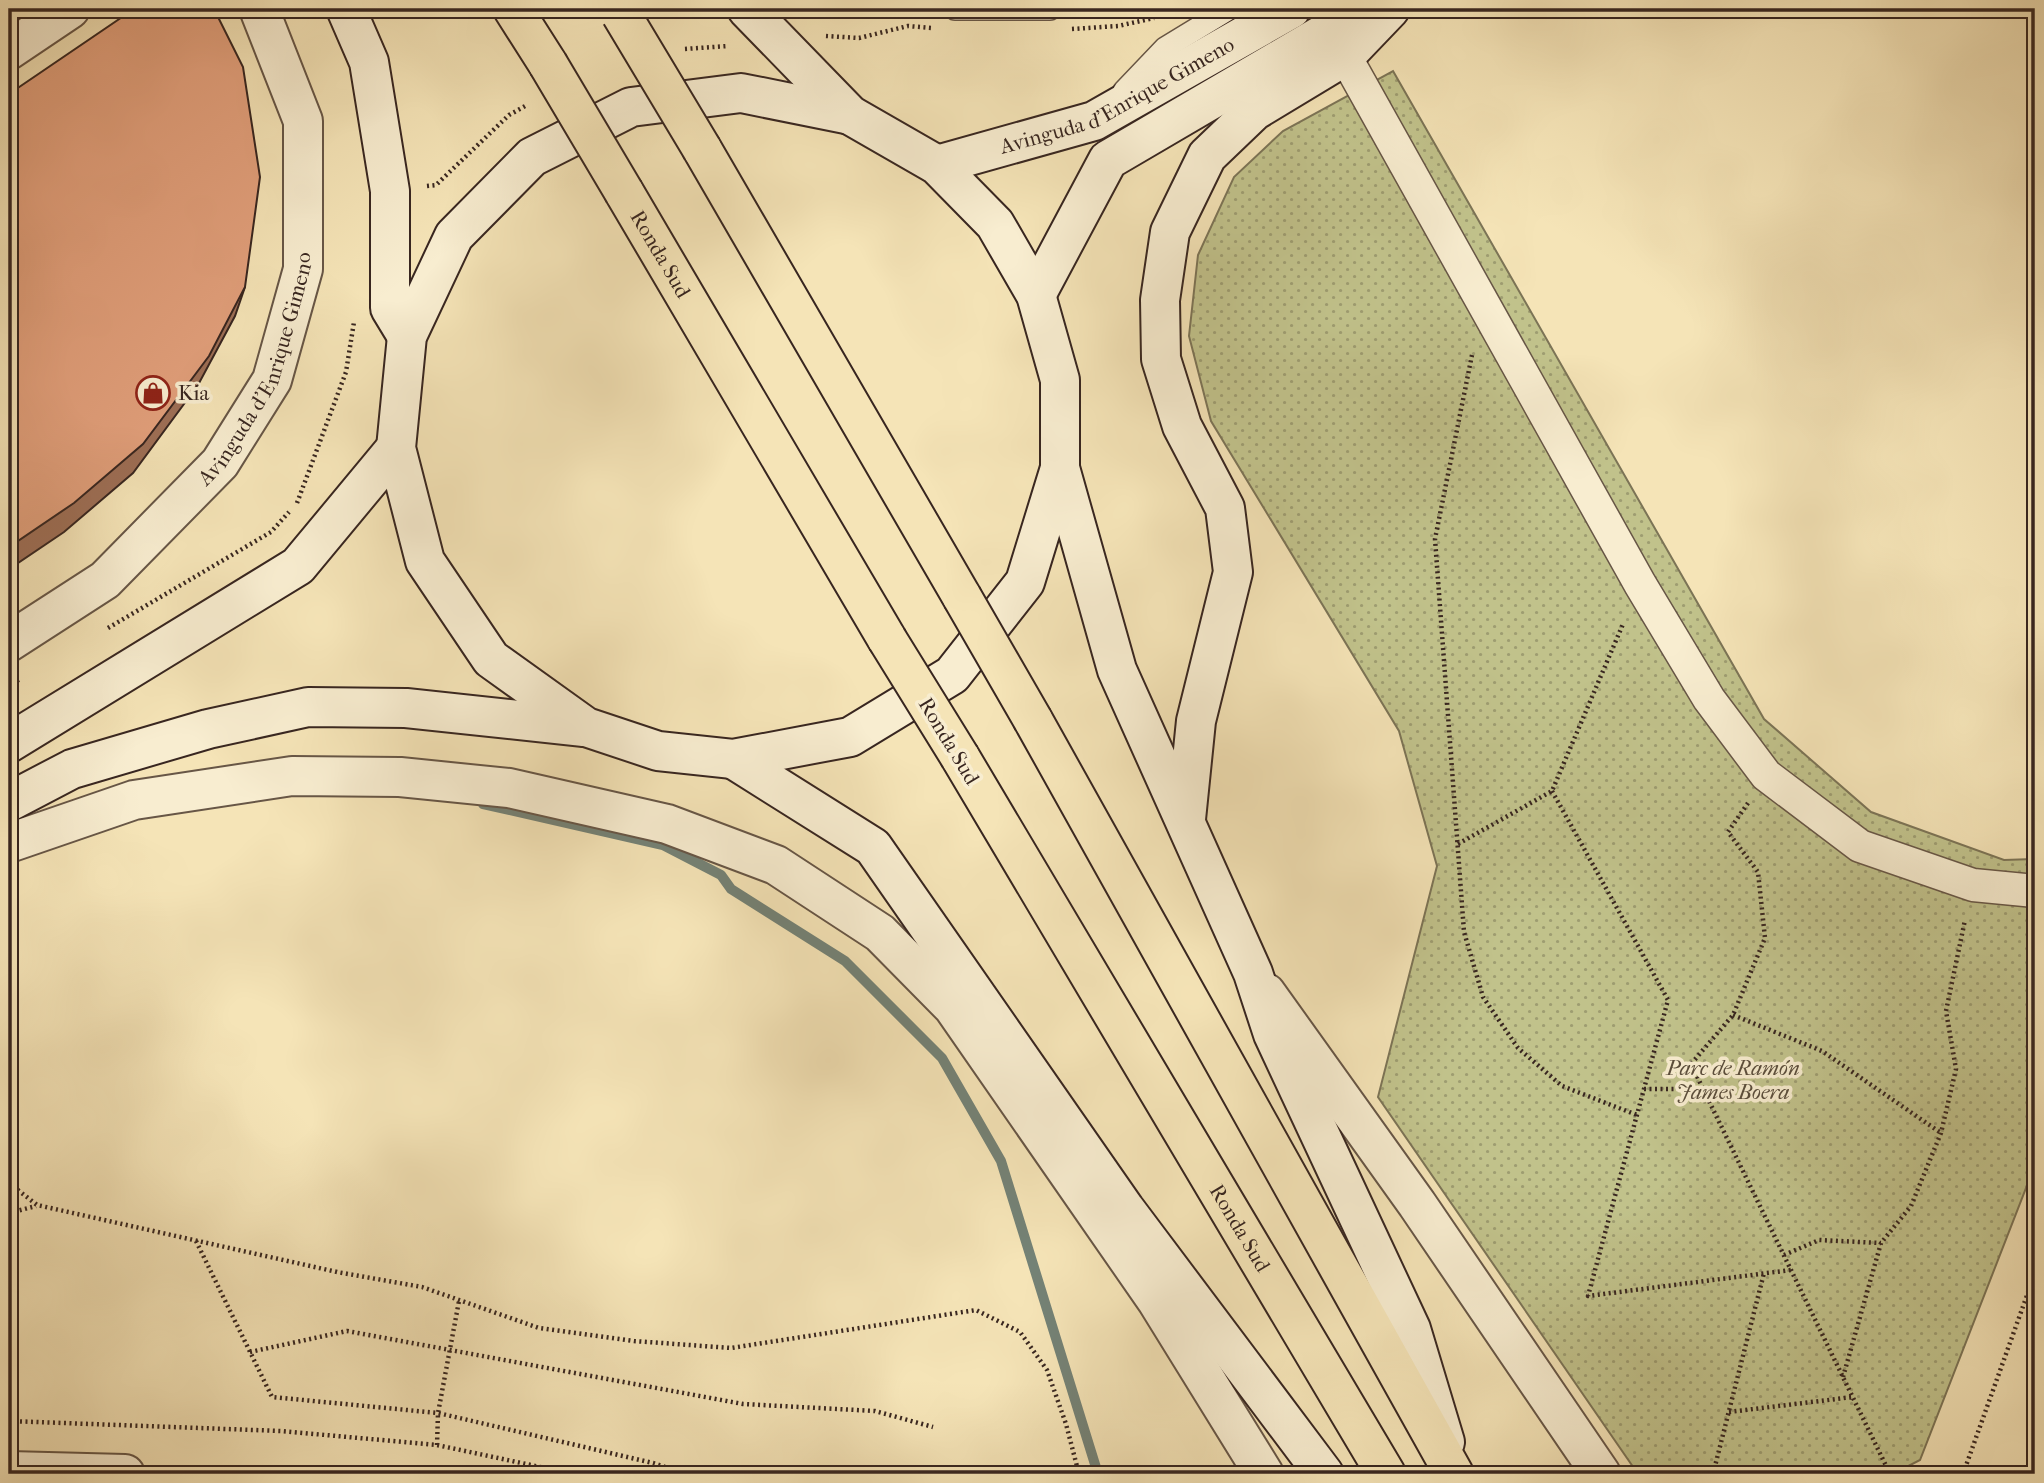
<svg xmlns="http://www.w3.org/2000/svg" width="2044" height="1483" viewBox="0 0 2044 1483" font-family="'IM FELL French Canon',serif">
  <defs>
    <pattern id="park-dots" width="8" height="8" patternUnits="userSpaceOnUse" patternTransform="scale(1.75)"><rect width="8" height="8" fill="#c1c28b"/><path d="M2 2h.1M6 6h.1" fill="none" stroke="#9e9d71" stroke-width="1.8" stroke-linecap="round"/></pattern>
  </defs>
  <rect width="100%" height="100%" fill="#f5e4b7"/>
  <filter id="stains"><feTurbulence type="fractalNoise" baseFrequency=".00286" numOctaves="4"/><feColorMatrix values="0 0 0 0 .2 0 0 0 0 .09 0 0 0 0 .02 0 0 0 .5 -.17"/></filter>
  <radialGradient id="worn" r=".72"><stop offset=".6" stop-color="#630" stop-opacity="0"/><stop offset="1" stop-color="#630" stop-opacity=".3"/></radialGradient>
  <path fill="url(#park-dots)" stroke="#7c7456" stroke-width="2" d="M1393 71 1764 719 1871 812 2004 860 2035 859V1165L1920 1460 1893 1474H1638L1378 1097 1437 866 1399 731 1211 421 1189 336 1198 255 1234 177 1283 131Z"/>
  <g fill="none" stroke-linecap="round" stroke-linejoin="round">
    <path stroke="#748276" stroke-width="10" d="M483 804 663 845 721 875 731 889 845 961 942 1058 1001 1161 1098 1474"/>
    <g stroke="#675646" stroke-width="24">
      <path id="service" d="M955 9H1050
        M1124 91 1165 48 1229 9"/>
    </g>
    <g stroke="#675646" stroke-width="35">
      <path id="pedestrian" d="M1345 56 1640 584 1709 699 1766 775 1860 846 1973 885 2035 891"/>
    </g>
    <g stroke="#675646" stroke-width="42">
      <g id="minor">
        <path d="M9 50 70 9"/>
        <path id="s1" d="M9 642 105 580 220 463 272 380 303 269V121L259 9"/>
        <path d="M9 1471 125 1474"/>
      </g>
    </g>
    <g stroke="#675646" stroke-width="42">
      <path id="tertiary" d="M9 843 134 800 292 776 400 777 509 788 667 824 776 865 880 933 953 1007 1157 1301 1264 1474
        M1266 993 1417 1204 1601 1474"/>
    </g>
    <g stroke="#382620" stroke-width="42">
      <g id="secondary">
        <path d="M346 9 369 62 390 191V308L407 336"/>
        <path d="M747 9 850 115 937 165 995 224 1036 295 1060 380V468L1117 670 1253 973 1273 1034 1411 1329 1445 1442"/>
        <path d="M850 115 741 93 631 107 532 157 454 236 407 336 396 448 425 561 491 659 586 727 658 751 733 759 850 737 952 675 1025 582 1060 468"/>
        <path id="s2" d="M937 165 1094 121 1291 9"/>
        <path d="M1036 295 1108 160 1366 9"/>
        <path d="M9 743 298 566 396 448"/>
        <path d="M733 759 873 847 1125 1209 1324 1474"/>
        <path d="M9 802 72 769 208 729 308 707 406 708 584 727"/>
        <path d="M1186 819 1196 721 1233 572 1225 508 1182 426 1161 359 1160 300 1170 232 1207 156 1254 111 1345 56 1390 9"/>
      </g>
    </g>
    <g stroke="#382620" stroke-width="42">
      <g id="primary">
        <path d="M513 9 548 64"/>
        <path d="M702 149 962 597"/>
        <path id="s3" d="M624 192 887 639"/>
        <path d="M1033 720 1454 1474"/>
        <path id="s4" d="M960 757 1386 1474"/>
      </g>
    </g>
    <path stroke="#382620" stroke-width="4.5" stroke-dasharray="2 3.5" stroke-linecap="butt" d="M1072 29 1118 26 1154 18
      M826 36 859 38 908 26 931 28
      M685 49 728 46
      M427 186 436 185 509 115 527 105
      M1472 355 1435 539 1464 932 1483 997 1518 1048 1562 1086 1637 1115
      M297 503 346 372 354 322
      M108 628 271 532 289 512
      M9 686 19 680
      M1552 791 1668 1000 1588 1296 1791 1270
      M1748 803 1728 832 1758 872 1765 938 1733 1015 1691 1064 1890 1474
      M1458 844 1552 791 1623 624
      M1733 1015 1822 1051 1941 1133
      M1644 1089H1703
      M9 1183 37 1205 337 1272 422 1287 539 1328 634 1341 731 1348 976 1310 1020 1332 1047 1370 1066 1424 1079 1474
      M9 1213 36 1206
      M196 1241 272 1397 438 1413 653 1463 686 1474
      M1784 1255 1819 1240 1881 1243
      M250 1352 347 1331 743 1404 875 1411 933 1427
      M1843 1377 1881 1243 1911 1206 1941 1133 1956 1069 1946 1011 1965 920
      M1729 1412 1853 1397
      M9 1421 281 1431 437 1445 573 1474
      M437 1445 438 1413 459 1301
      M1713 1474 1764 1273
      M1963 1474 2035 1273"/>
    <use href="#service" stroke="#f8edd0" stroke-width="21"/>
    <use href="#pedestrian" stroke="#f8edd0" stroke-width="32"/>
    <use href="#minor" stroke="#f8edd0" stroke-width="38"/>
    <use href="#tertiary" stroke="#f8edd0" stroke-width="38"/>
    <use href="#secondary" stroke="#f8edd0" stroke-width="38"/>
    <use href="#primary" stroke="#f5e4b7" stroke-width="38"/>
    <g stroke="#382620" stroke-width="42" stroke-linecap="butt">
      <path id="primary-bridge" d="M621 14 702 149
        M548 64 624 192
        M962 597 1033 720
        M887 639 960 757"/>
    </g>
    <use href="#primary-bridge" stroke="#f5e4b7" stroke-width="38"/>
  </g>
  <path fill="#9e6f56" stroke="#382620" stroke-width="2" d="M245 287 235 316 198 385 133 473 64 532 9 569V547Z"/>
  <path fill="#e19f7b" stroke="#382620" stroke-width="2" d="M134 9H214L243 67 260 177 245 287 209 356 143 444 74 503 9 547V94Z"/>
  <defs>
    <g id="shop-ring" transform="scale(1.75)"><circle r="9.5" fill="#f8edd0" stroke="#8f2418" stroke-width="1.5"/><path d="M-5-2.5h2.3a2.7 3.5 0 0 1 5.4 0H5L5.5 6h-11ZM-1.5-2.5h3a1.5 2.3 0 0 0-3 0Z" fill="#8f2418"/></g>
  </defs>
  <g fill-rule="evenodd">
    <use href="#shop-ring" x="153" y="393"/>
  </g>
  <g text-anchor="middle" stroke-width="7" stroke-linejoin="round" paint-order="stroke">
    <g font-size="21" fill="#382620" stroke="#f8edd0">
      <text dy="7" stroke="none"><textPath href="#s2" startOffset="194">Avinguda d'Enrique Gimeno</textPath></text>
      <text dy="7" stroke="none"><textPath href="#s3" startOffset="72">Ronda Sud</textPath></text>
      <text dy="7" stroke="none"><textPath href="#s1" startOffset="380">Avinguda d'Enrique Gimeno</textPath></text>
      <text transform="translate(949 741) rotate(59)" y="7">Ronda Sud</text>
      <text dy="7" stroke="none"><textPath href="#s4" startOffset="548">Ronda Sud</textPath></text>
    </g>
    <g font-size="21" fill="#382620" stroke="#f8edd0" text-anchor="start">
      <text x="178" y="400">Kia</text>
    </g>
    <g font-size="21" font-style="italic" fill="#5a4d3b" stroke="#f8edd0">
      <text x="1733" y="1075">Parc de Ramón<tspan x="1733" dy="24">James Boera</tspan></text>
    </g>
  </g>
  <rect width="2044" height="1483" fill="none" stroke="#f5e4b7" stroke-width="35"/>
  <rect x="10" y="10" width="2023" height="1462" fill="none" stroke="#382620" stroke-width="3.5"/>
  <rect x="18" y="18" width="2009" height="1448" fill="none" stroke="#382620" stroke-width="2"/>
  <rect width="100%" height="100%" filter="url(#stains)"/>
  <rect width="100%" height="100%" fill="url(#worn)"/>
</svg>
